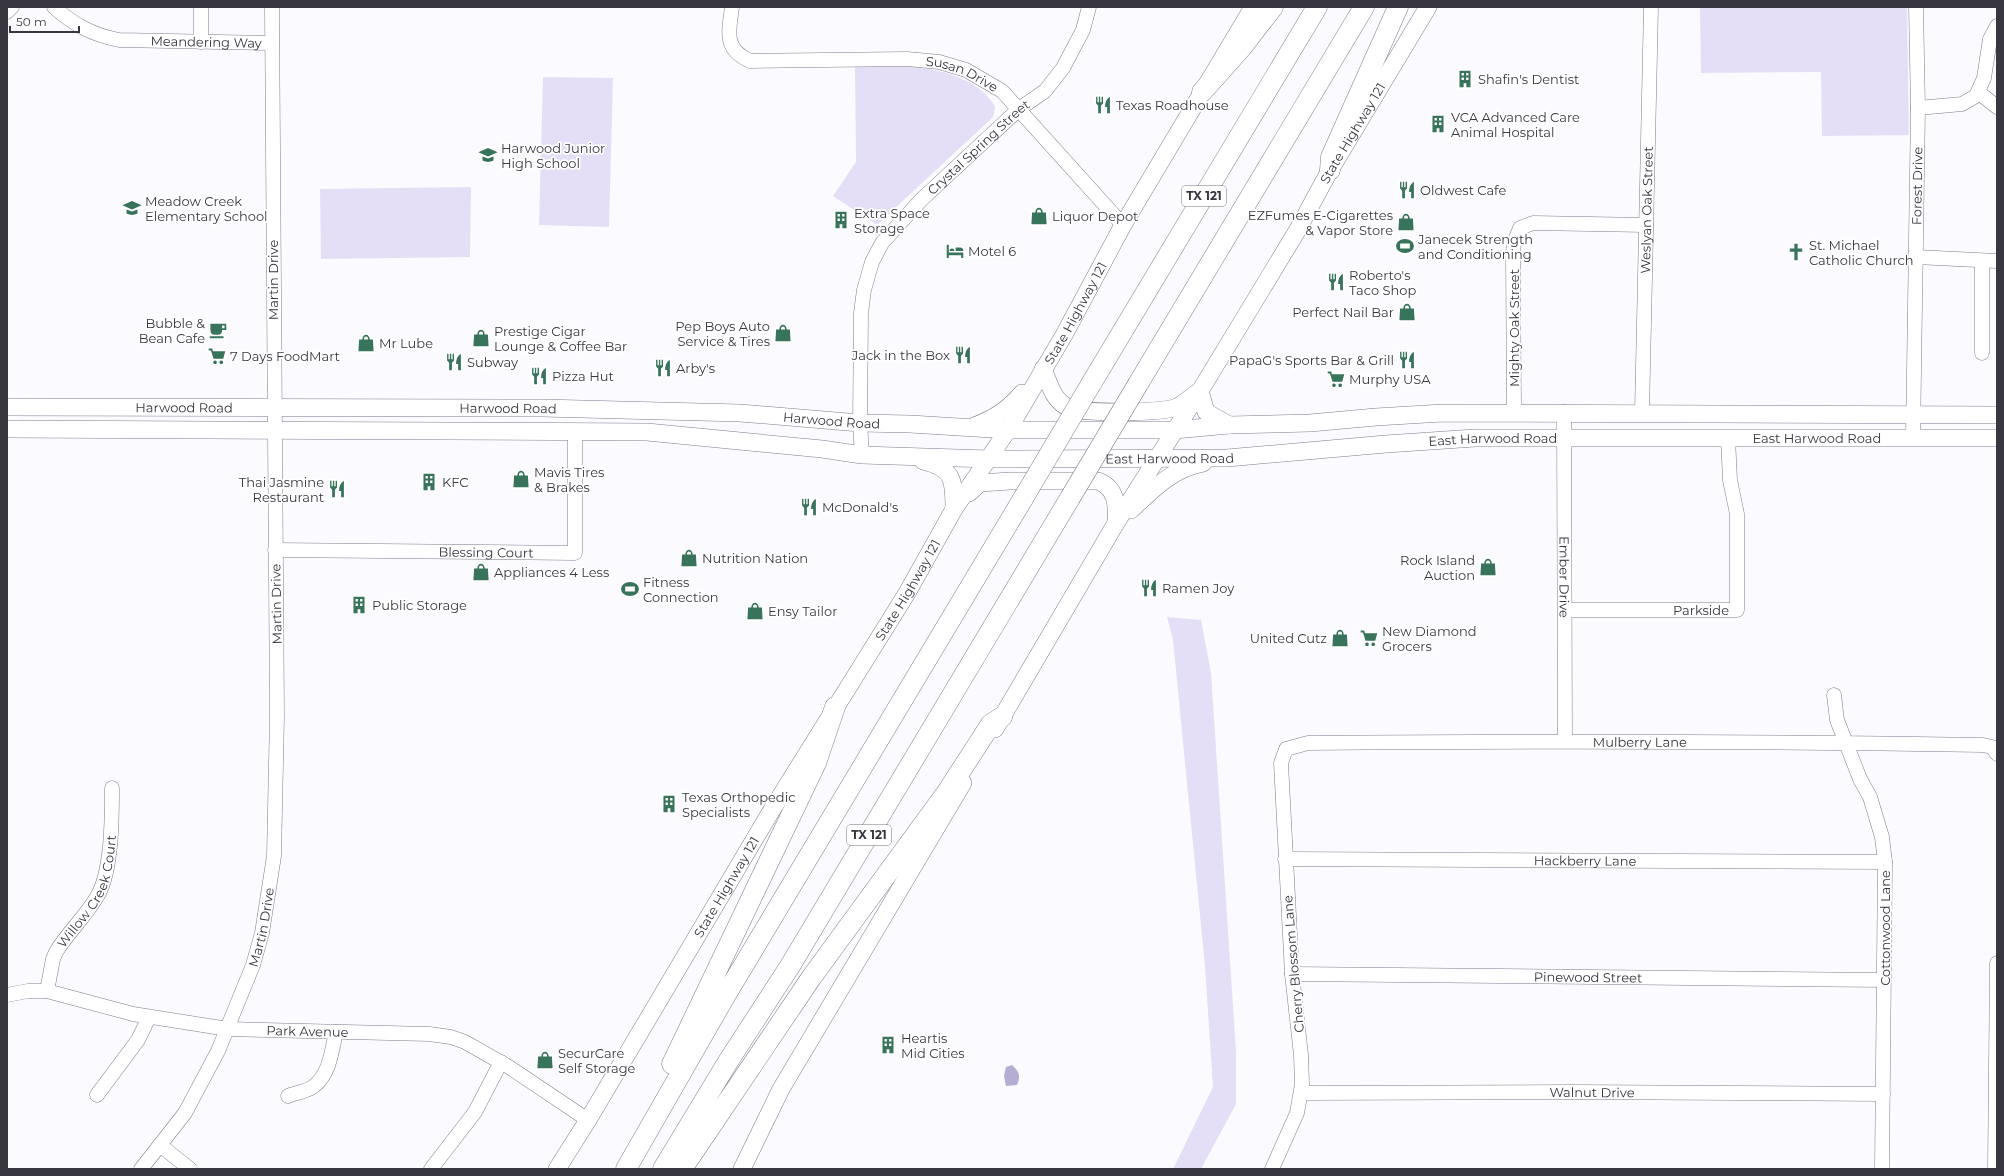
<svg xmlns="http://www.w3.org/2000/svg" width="2004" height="1176" viewBox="0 0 2004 1176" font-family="Montserrat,sans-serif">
  <rect width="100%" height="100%" fill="#fbfafe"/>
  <path fill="#e4dff7" d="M1700 7H1907L1909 135 1822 136 1821 72 1701 73Z
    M855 66C900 65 968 63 995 106L993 117 877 225 833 196 856 162Z
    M543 77 613 78 609 227 539 225Z
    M471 187 470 257 321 259 320 189Z
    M1167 617 1201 620 1211 673 1236 1052V1104L1201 1169H1173L1213 1087 1205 966 1173 640Z"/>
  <path fill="#b5add2" d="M1012 1065C1019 1072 1021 1075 1017 1085L1006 1086 1004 1076 1006 1067Z"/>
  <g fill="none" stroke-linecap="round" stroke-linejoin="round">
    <g stroke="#807b8f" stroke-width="15">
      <g id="minor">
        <path id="s1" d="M54 7C74 25 93 35 119 40L272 43"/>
        <path d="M201 7V42"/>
        <path id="s2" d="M732 7C729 31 723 49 750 61L907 59 939 62 966 70 1002 91 1123 225"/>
        <path d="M7 12 12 7"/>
        <path d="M1978 92 1997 107"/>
        <path d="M1918 108 1962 104 1976 96 1984 78 1990 39 1997 26"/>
        <path d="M1916 257 1997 261"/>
        <path d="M1982 261V353"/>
        <path d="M1514 412 1513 253 1514 243 1520 228 1533 223 1646 225"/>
        <path id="s3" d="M1564 412 1565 741"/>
        <path id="s4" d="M1642 412 1651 7"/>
        <path id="s5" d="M1913 438 1918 108 1916 7"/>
        <path id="s6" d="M862 455 860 423 861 313 864 290 872 262 882 243 921 200 1019 109 1045 91 1063 68 1083 30 1089 7"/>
        <path id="s7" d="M275 550 575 553V431"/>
        <path id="s8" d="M1565 610H1737V514L1730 480 1728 438"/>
        <path d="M1834 695 1837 720 1860 779 1870 797 1882 837 1885 862 1882 1169"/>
        <path id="s9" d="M1285 859 1885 862"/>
        <path id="s10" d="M1292 974 1884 980"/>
        <path id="s11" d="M47 991 53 959 56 952C68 932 87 915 98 895 112 870 112 817 112 788"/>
        <path id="s12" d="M7 995 28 991H47L133 1014 228 1029 429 1034 451 1037 465 1042 509 1067 588 1120"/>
        <path id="s13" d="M1301 1093 1573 1092 1883 1094"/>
        <path d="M97 1095 138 1040 149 1017"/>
        <path d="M288 1096C295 1093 309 1091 314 1086 330 1074 332 1049 336 1032"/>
        <path d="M160 1145 190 1169"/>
        <path id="s14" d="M141 1169 185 1113 218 1051 253 965 262 933 274 856 277 716 272 7"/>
        <path d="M431 1169 475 1112 501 1062"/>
        <path id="s15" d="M1272 1169 1297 1113 1302 1084 1301 1055 1292 974 1281 763 1286 749 1308 743C1533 741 1758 741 1983 745L1992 747 1997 754"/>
        <path d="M1995 1169 1997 963"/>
      </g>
    </g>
    <g stroke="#807b8f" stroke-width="18">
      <g id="major">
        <path d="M1043 369C1049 382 1052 399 1067 407 1081 414 1162 413 1177 407 1185 403 1193 395 1200 391L1206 412 1229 425"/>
        <path id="s16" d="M7 407 542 408 740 413 860 423 910 424 1008 430H1174L1229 425 1310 423 1376 417 1443 413 1997 415"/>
        <path d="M974 426C994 419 1009 409 1022 393"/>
        <path id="s17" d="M7 429 647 432 822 449 862 455 989 459 1227 458 1386 444 1475 438H1997"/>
        <path d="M923 461C954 468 954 481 954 509"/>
        <path d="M969 493 980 483 1010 481H1098C1117 488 1117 506 1116 523"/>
        <path d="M1131 510C1152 490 1173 468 1203 463"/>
        <path id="s18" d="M995 729 1116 523 1200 391 1297 231 1330 170 1428 7"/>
        <path id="s19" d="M557 1169 588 1120 773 808 907 593 954 509 1008 430 1064 335 1123 225 1253 7"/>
        <path d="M742 1169 781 1089 963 783"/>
      </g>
    </g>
    <g stroke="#807b8f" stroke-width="21">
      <path id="highway" d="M1202 92 1242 47 1273 7
        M1330 170 1331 157 1398 7
        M1091 384 1317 7
        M1138 384 1364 7
        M672 1064 816 763 835 707
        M626 1169 724 998 1024 497
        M663 1169 729 1060 790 966 1070 498
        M682 1169 811 978 947 792 991 724 1002 717"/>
    </g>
    <use href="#minor" stroke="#fff" stroke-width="14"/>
    <use href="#major" stroke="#fff" stroke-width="17"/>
    <use href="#highway" stroke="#fff" stroke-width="20"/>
    <g stroke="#807b8f" stroke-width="21" stroke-linecap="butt">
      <path id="highway-bridge" d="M1024 497 1091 384
        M1070 498 1138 384"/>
    </g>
    <use href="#highway-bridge" stroke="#fff" stroke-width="20"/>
  </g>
  <defs>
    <g id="building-bare" transform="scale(1.38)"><path d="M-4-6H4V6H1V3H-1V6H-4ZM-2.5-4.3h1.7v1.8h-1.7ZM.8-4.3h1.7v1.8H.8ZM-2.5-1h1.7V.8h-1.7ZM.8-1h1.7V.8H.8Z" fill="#38735c" stroke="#fff" stroke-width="2.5" paint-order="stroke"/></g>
    <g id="restaurant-bare" transform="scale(1.38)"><path d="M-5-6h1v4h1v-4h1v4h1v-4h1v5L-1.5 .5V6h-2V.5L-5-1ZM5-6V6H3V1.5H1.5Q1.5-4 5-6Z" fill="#38735c" stroke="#fff" stroke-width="2.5" paint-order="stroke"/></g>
    <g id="school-bare" transform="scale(1.38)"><path d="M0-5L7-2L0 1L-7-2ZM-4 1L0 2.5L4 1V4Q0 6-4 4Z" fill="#38735c" stroke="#fff" stroke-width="2.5" paint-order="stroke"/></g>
    <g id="shop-bare" transform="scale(1.38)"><path d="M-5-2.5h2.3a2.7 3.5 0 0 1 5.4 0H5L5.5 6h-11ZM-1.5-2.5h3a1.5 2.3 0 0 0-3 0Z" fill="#38735c" stroke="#fff" stroke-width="2.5" paint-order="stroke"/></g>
    <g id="stadium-bare" transform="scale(1.38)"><path d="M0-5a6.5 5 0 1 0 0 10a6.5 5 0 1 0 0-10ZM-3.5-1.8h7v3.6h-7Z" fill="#38735c" stroke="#fff" stroke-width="2.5" paint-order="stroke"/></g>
    <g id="hotel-bare" transform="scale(1.38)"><path d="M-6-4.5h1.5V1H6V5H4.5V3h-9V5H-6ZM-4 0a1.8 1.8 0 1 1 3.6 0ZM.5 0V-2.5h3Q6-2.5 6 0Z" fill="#38735c" stroke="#fff" stroke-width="2.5" paint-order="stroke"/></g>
    <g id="church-bare" transform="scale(1.38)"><path d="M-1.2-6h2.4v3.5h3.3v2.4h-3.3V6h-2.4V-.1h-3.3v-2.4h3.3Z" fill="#38735c" stroke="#fff" stroke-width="2.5" paint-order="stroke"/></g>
    <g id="cafe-bare" transform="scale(1.38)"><path d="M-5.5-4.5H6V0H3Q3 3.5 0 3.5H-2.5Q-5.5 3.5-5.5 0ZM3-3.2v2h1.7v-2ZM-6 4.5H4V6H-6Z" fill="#38735c" stroke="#fff" stroke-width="2.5" paint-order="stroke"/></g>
    <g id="supermarket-bare" transform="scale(1.38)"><path d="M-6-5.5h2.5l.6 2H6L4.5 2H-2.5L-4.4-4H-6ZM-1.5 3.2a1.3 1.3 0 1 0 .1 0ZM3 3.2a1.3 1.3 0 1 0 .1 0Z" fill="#38735c" stroke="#fff" stroke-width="2.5" paint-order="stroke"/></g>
  </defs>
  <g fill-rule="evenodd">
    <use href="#building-bare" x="1465" y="79"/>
    <use href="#restaurant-bare" x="1103" y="105"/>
    <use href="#building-bare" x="1438" y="124"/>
    <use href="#school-bare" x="488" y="155"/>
    <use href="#restaurant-bare" x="1407" y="190"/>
    <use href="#school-bare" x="132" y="208"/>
    <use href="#shop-bare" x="1039" y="216"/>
    <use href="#building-bare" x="841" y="220"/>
    <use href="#shop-bare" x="1406" y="222"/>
    <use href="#stadium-bare" x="1405" y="246"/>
    <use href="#hotel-bare" x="955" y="251"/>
    <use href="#church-bare" x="1796" y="252"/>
    <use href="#restaurant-bare" x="1336" y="282"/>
    <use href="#shop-bare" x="1407" y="312"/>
    <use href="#cafe-bare" x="218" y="330"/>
    <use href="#shop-bare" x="783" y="333"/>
    <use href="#shop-bare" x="481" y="338"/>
    <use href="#shop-bare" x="366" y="343"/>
    <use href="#restaurant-bare" x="963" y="355"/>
    <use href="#supermarket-bare" x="217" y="356"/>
    <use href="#restaurant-bare" x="1407" y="360"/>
    <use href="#restaurant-bare" x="454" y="362"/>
    <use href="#restaurant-bare" x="663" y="368"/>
    <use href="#restaurant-bare" x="539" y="376"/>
    <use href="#supermarket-bare" x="1336" y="379"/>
    <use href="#shop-bare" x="521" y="479"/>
    <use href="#building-bare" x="429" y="482"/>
    <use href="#restaurant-bare" x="337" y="489"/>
    <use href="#restaurant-bare" x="809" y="507"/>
    <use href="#shop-bare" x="689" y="558"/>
    <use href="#shop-bare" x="1488" y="567"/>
    <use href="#shop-bare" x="481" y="572"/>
    <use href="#restaurant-bare" x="1149" y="588"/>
    <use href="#stadium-bare" x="630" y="589"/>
    <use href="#building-bare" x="359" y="605"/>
    <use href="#shop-bare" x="755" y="611"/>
    <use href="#shop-bare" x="1340" y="638"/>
    <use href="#supermarket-bare" x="1369" y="638"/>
    <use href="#building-bare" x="669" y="804"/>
    <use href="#building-bare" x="888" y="1045"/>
    <use href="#shop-bare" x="545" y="1060"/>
  </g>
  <g text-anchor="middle" stroke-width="3.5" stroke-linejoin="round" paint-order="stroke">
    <g fill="#fff" stroke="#747279" stroke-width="1">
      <rect x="1182" y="186" width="44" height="20" rx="3"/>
      <rect x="847" y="825" width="44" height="20" rx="3"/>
    </g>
    <g font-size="12" font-weight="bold" fill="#38363f">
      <text x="1204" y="200">TX 121</text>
      <text x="869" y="839">TX 121</text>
    </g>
    <g font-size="13" fill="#38363f" stroke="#fff">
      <text dy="5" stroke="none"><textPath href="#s1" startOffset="161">Meandering Way</textPath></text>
      <text dy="5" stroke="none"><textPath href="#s2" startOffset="278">Susan Drive</textPath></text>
      <text dy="5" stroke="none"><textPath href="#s18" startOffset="695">State Highway 121</textPath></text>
      <text dy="5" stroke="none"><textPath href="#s6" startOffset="352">Crystal Spring Street</textPath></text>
      <text dy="5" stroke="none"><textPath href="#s5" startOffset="252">Forest Drive</textPath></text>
      <text dy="5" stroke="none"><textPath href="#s4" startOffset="202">Weslyan Oak Street</textPath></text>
      <text transform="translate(273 280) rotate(-90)" y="5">Martin Drive</text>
      <text dy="5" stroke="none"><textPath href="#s19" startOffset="1001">State Highway 121</textPath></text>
      <text transform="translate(1514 328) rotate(-90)" y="5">Mighty Oak Street</text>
      <text dy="5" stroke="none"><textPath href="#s16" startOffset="177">Harwood Road</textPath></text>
      <text dy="5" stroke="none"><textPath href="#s16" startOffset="501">Harwood Road</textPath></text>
      <text dy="5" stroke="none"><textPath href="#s16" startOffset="825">Harwood Road</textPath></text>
      <text dy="5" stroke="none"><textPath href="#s17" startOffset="1812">East Harwood Road</textPath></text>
      <text dy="5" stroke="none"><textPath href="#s17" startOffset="1488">East Harwood Road</textPath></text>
      <text dy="5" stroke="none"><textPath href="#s17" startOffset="1164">East Harwood Road</textPath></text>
      <text dy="5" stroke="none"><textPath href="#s7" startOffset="211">Blessing Court</textPath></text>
      <text dy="5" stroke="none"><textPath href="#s3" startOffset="165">Ember Drive</textPath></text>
      <text dy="5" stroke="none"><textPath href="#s19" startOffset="677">State Highway 121</textPath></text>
      <text transform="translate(276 604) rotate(-91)" y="5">Martin Drive</text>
      <text dy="5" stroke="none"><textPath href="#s8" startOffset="136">Parkside</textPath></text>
      <text dy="5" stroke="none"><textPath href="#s15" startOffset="782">Mulberry Lane</textPath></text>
      <text dy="5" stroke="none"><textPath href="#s9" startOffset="300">Hackberry Lane</textPath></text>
      <text dy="5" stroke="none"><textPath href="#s19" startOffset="329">State Highway 121</textPath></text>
      <text dy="5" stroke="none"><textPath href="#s11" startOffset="110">Willow Creek Court</textPath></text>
      <text dy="5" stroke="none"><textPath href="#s14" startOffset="273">Martin Drive</textPath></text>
      <text transform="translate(1885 928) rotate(-90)" y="5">Cottonwood Lane</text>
      <text transform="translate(1293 964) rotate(-95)" y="5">Cherry Blossom Lane</text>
      <text dy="5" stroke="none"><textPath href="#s10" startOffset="296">Pinewood Street</textPath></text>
      <text dy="5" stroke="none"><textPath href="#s12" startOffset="305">Park Avenue</textPath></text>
      <text dy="5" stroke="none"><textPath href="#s13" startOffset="291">Walnut Drive</textPath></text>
    </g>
    <g font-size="13" fill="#38363f" stroke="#fff" text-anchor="start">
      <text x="1478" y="84">Shafin's Dentist</text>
      <text x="1116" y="110">Texas Roadhouse</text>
      <text x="1451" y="122">VCA Advanced Care<tspan x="1451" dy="15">Animal Hospital</tspan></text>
      <text x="501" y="153">Harwood Junior<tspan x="501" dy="15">High School</tspan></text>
      <text x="1420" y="195">Oldwest Cafe</text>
      <text x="145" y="206">Meadow Creek<tspan x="145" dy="15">Elementary School</tspan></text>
      <text x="854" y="218">Extra Space<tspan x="854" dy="15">Storage</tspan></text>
      <text x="1393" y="220" text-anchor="end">EZFumes E-Cigarettes<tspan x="1393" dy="15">&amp; Vapor Store</tspan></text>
      <text x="1052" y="221">Liquor Depot</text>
      <text x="1418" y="244">Janecek Strength<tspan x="1418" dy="15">and Conditioning</tspan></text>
      <text x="1809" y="250">St. Michael<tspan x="1809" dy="15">Catholic Church</tspan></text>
      <text x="968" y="256">Motel 6</text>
      <text x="1349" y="280">Roberto's<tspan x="1349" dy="15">Taco Shop</tspan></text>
      <text x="1394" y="317" text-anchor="end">Perfect Nail Bar</text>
      <text x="205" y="328" text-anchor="end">Bubble &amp;<tspan x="205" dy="15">Bean Cafe</tspan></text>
      <text x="770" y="331" text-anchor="end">Pep Boys Auto<tspan x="770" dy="15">Service &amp; Tires</tspan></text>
      <text x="494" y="336">Prestige Cigar<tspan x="494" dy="15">Lounge &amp; Coffee Bar</tspan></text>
      <text x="379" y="348">Mr Lube</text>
      <text x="950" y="360" text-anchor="end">Jack in the Box</text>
      <text x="230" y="361">7 Days FoodMart</text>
      <text x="1394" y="365" text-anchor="end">PapaG's Sports Bar &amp; Grill</text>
      <text x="467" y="367">Subway</text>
      <text x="676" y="373">Arby's</text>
      <text x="552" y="381">Pizza Hut</text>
      <text x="1349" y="384">Murphy USA</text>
      <text x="534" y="477">Mavis Tires<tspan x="534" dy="15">&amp; Brakes</tspan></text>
      <text x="324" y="487" text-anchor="end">Thai Jasmine<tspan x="324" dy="15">Restaurant</tspan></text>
      <text x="442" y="487">KFC</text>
      <text x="822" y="512">McDonald's</text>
      <text x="702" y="563">Nutrition Nation</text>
      <text x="1475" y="565" text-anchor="end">Rock Island<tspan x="1475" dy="15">Auction</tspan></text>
      <text x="494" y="577">Appliances 4 Less</text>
      <text x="643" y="587">Fitness<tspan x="643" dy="15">Connection</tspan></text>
      <text x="1162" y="593">Ramen Joy</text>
      <text x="372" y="610">Public Storage</text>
      <text x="768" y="616">Ensy Tailor</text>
      <text x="1382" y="636">New Diamond<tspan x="1382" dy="15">Grocers</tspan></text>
      <text x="1327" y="643" text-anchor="end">United Cutz</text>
      <text x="682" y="802">Texas Orthopedic<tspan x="682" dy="15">Specialists</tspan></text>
      <text x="901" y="1043">Heartis<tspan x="901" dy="15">Mid Cities</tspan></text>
      <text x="558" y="1058">SecurCare<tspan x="558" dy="15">Self Storage</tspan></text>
    </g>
  </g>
  <rect width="2004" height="1176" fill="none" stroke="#38363f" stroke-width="16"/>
  <path d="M10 26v6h69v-6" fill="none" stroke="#38363f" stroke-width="2"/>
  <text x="16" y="26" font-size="12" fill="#38363f" stroke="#ffffff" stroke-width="3" paint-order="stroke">50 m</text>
</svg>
